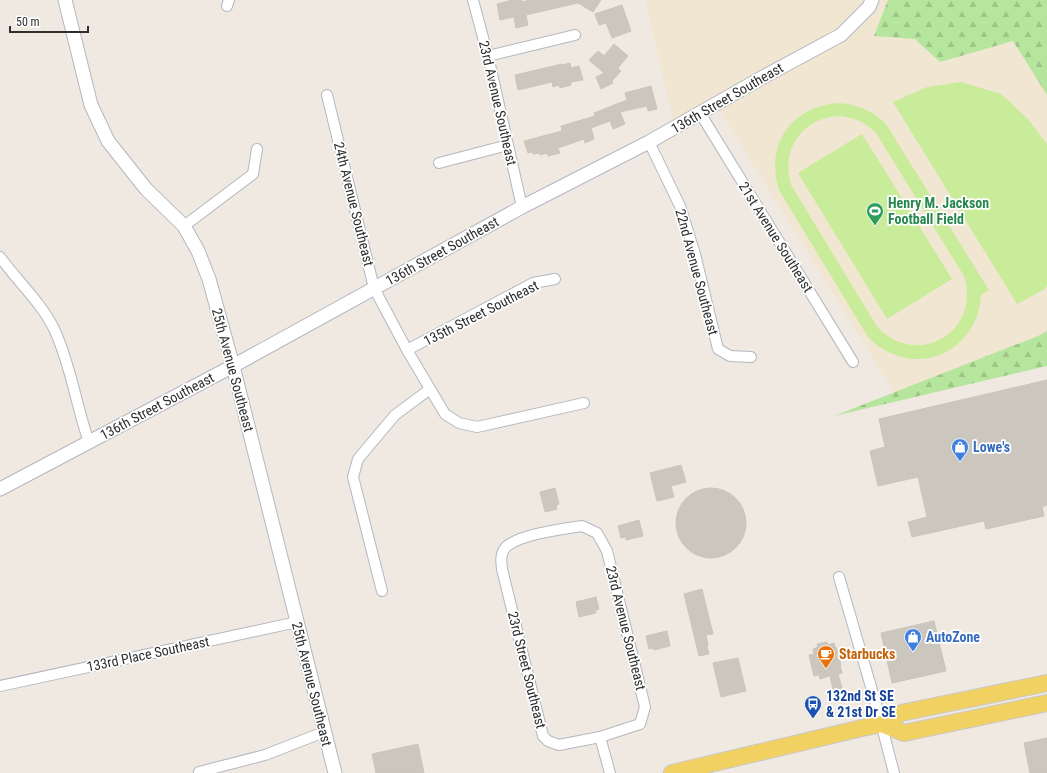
<svg xmlns="http://www.w3.org/2000/svg" width="1047" height="773" viewBox="0 0 1047 773" font-family="'Roboto Condensed',sans-serif">
  <defs>
    <pattern id="forest-firs" width="22" height="20" patternUnits="userSpaceOnUse"><rect width="22" height="20" fill="#b6e59e"/><path d="M5 1l3.5 6h-7zM16 11l3.5 6h-7z" fill="#9dc588"/></pattern>
  </defs>
  <rect width="100%" height="100%" fill="#efe9e1"/>
  <path fill="#f0e6d1" d="M645 0H1047V357L895 394 716 104 675 128Z"/>
  <path fill="url(#forest-firs)" d="M888 0H1047V95L1013 41 940 62 915 39 874 36Z
    M1047 331V366L834 416 1038 336Z"/>
  <path fill="#c9ec9a" fill-rule="evenodd" d="M961 82 1001 94 1028 119 1047 144V286L1045 289 1017 304 893 102 927 87Z
    M837 103C857 104 872 110 886 124L989 290 981 295C979 340 936 372 893 354 883 350 875 344 868 337L779 190C765 145 790 108 837 103ZM837 116C853 117 865 122 876 133L964 276C981 331 920 369 878 328L791 185C781 150 800 120 837 116Z
    M862 134 952 279 887 319 798 173Z"/>
  <path fill="#cbc7bf" stroke="#cbc5ba" d="M509 0H522V2L530 0H601L593 12 578 3 526 15 528 25 516 28 514 17 500 20 497 4 509 1Z
    M622 5 631 31 612 38 606 23 599 25 595 14Z
    M614 44 628 56 618 68 621 71 612 81 613 83 601 89 596 77 604 73 589 60 598 51 604 56Z
    M570 63 571 68 579 66 583 80 571 82V85L560 88 559 85 553 87 552 82 518 90 515 75 562 64V65Z
    M651 86 657 109 648 111 647 106 620 112 625 124 613 129 610 121 591 128 594 139 585 143 584 139 558 148 560 153 548 156 547 153 540 155V153L533 154 532 152 528 153 524 141 562 131 561 126 595 116 594 113 627 100 625 93Z
    M1047 380V505L1042 507 1044 516 986 529 984 521 912 537 908 522 927 517 918 477 878 486 870 451 885 447 879 419Z
    M681 465 686 482 671 486 674 497 657 501 650 473Z
    M676 523a35 35 0 1 1 70 0a35 35 0 1 1-70 0Z
    M555 488 559 504 556 505 557 509 545 512 540 492Z
    M639 520 643 536 626 540V537L621 538 618 526Z
    M702 589 713 634 706 635 708 645 707 646 709 654 699 656 684 594Z
    M596 597 599 609 595 611 596 613 579 617 576 602Z
    M934 621 946 671 892 683 881 633Z
    M667 631 670 646 654 650V648L649 649 646 636Z
    M827 642 828 645 834 643 835 647H836L841 665H840L842 673 838 674 842 688 833 690 830 676 820 679 819 675 814 676 809 655 814 654 813 649 818 647 817 644Z
    M738 658 746 691 721 697 713 663Z
    M1047 738V773H1030L1024 743Z
    M418 744 424 773H376L372 754Z"/>
  <g fill="none" stroke-linecap="round" stroke-linejoin="round">
    <g stroke="#b4b7c1" stroke-width="12">
      <path id="minor" d="M473 0 488 56 522 207
        M227 6 229 0
        M488 56 575 35
        M327 95 374 288 407 350 445 414 459 423 477 427 584 403
        M700 113 853 362
        M649 142 680 206 695 254 718 349 730 356 751 357
        M439 163 508 145
        M184 226 253 174 257 149
        M0 257C18 282 42 303 55 331 71 366 76 405 89 442
        M407 350 533 283 555 279
        M582 526 597 533 607 551 645 707 640 724 600 737 559 745 548 741 543 736 502 569C501 561 500 552 507 546 522 534 563 529 582 526Z
        M839 577 876 704 894 773
        M382 591 353 477 358 459 395 415 430 389
        M0 686 297 622
        M600 737 610 773
        M199 772 265 755 324 732"/>
    </g>
    <g stroke="#b4b7c1" stroke-width="15">
      <path id="tertiary" d="M65 0 91 105 108 141 146 189 184 226 198 251 209 279 233 366 335 773
        M0 489 233 366 522 207 649 142 765 76 841 35 869 7 872 0"/>
    </g>
    <g stroke="#c9c9c9" stroke-width="18">
      <path id="primary" d="M882 724 904 733 1047 703
        M672 773 862 728 882 724 901 713 1047 683"/>
    </g>
    <use href="#minor" stroke="#fff" stroke-width="10"/>
    <use href="#tertiary" stroke="#fff" stroke-width="13"/>
    <use href="#primary" stroke="#f2d163" stroke-width="16"/>
  </g>
  <defs>
    <g id="stadium-pin" transform="scale(0.9)"><path d="M0 17L-7.5 6A9.5 9.5 0 1 1 7.5 6Z" fill="#2e9e5b" stroke="#fff"/><path d="M0-5a6.5 5 0 1 0 0 10a6.5 5 0 1 0 0-10ZM-3.5-1.8h7v3.6h-7Z" fill="#fff"/></g>
    <g id="shop-pin" transform="scale(0.9)"><path d="M0 17L-7.5 6A9.5 9.5 0 1 1 7.5 6Z" fill="#3f7fe0" stroke="#fff"/><path d="M-5-2.5h2.3a2.7 3.5 0 0 1 5.4 0H5L5.5 6h-11ZM-1.5-2.5h3a1.5 2.3 0 0 0-3 0Z" fill="#fff"/></g>
    <g id="cafe-pin" transform="scale(0.9)"><path d="M0 17L-7.5 6A9.5 9.5 0 1 1 7.5 6Z" fill="#e8710a" stroke="#fff"/><path d="M-5.5-4.5H6V0H3Q3 3.5 0 3.5H-2.5Q-5.5 3.5-5.5 0ZM3-3.2v2h1.7v-2ZM-6 4.5H4V6H-6Z" fill="#fff"/></g>
    <g id="bus-pin" transform="scale(0.9)"><path d="M0 17L-7.5 6A9.5 9.5 0 1 1 7.5 6Z" fill="#1a4fb4" stroke="#fff"/><path d="M-5-6H5V4H4V6H2V4H-2V6H-4V4H-5ZM-3.5-4V0h7V-4ZM-3.5 1.2v1.5H-2V1.2ZM2 1.2v1.5H3.5V1.2Z" fill="#fff"/></g>
  </defs>
  <g fill-rule="evenodd">
    <use href="#stadium-pin" x="875" y="211"/>
    <use href="#shop-pin" x="960" y="447"/>
    <use href="#shop-pin" x="913" y="637"/>
    <use href="#cafe-pin" x="826" y="654"/>
    <use href="#bus-pin" x="813" y="704"/>
  </g>
  <g text-anchor="middle" stroke-width="3.5" stroke-linejoin="round" paint-order="stroke">
    <g font-size="14" fill="#2e2e2e" stroke="#fff">
      <text transform="translate(727 98) rotate(-30)" y="5">136th Street Southeast</text>
      <text transform="translate(498 103) rotate(77)" y="5">23rd Avenue Southeast</text>
      <text transform="translate(354 204) rotate(76)" y="5">24th Avenue Southeast</text>
      <text transform="translate(776 237) rotate(58)" y="5">21st Avenue Southeast</text>
      <text transform="translate(442 251) rotate(-29)" y="5">136th Street Southeast</text>
      <text transform="translate(697 272) rotate(75)" y="5">22nd Avenue Southeast</text>
      <text transform="translate(481 313) rotate(-27)" y="5">135th Street Southeast</text>
      <text transform="translate(233 370) rotate(75)" y="5">25th Avenue Southeast</text>
      <text transform="translate(157 406) rotate(-28)" y="5">136th Street Southeast</text>
      <text transform="translate(626 628) rotate(76)" y="5">23rd Avenue Southeast</text>
      <text transform="translate(148 654) rotate(-12)" y="5">133rd Place Southeast</text>
      <text transform="translate(527 670) rotate(76)" y="5">23rd Street Southeast</text>
      <text transform="translate(312 684) rotate(76)" y="5">25th Avenue Southeast</text>
    </g>
    <g font-size="14" font-weight="bold" fill="#27864d" stroke="#fff" text-anchor="start">
      <text x="888" y="208">Henry M. Jackson<tspan x="888" dy="16">Football Field</tspan></text>
    </g>
    <g font-size="14" font-weight="bold" fill="#366cbe" stroke="#fff" text-anchor="start">
      <text x="973" y="452">Lowe's</text>
      <text x="926" y="642">AutoZone</text>
    </g>
    <g font-size="14" font-weight="bold" fill="#c56008" stroke="#fff" text-anchor="start">
      <text x="839" y="659">Starbucks</text>
    </g>
    <g font-size="14" font-weight="bold" fill="#164399" stroke="#fff" text-anchor="start">
      <text x="826" y="701">132nd St SE<tspan x="826" dy="16">&amp; 21st Dr SE</tspan></text>
    </g>
  </g>
  <path d="M10 26v6h78v-6" fill="none" stroke="#2e2e2e" stroke-width="2"/>
  <text x="16" y="26" font-size="12" fill="#2e2e2e" stroke="#ffffff" stroke-width="3" paint-order="stroke">50 m</text>
</svg>
